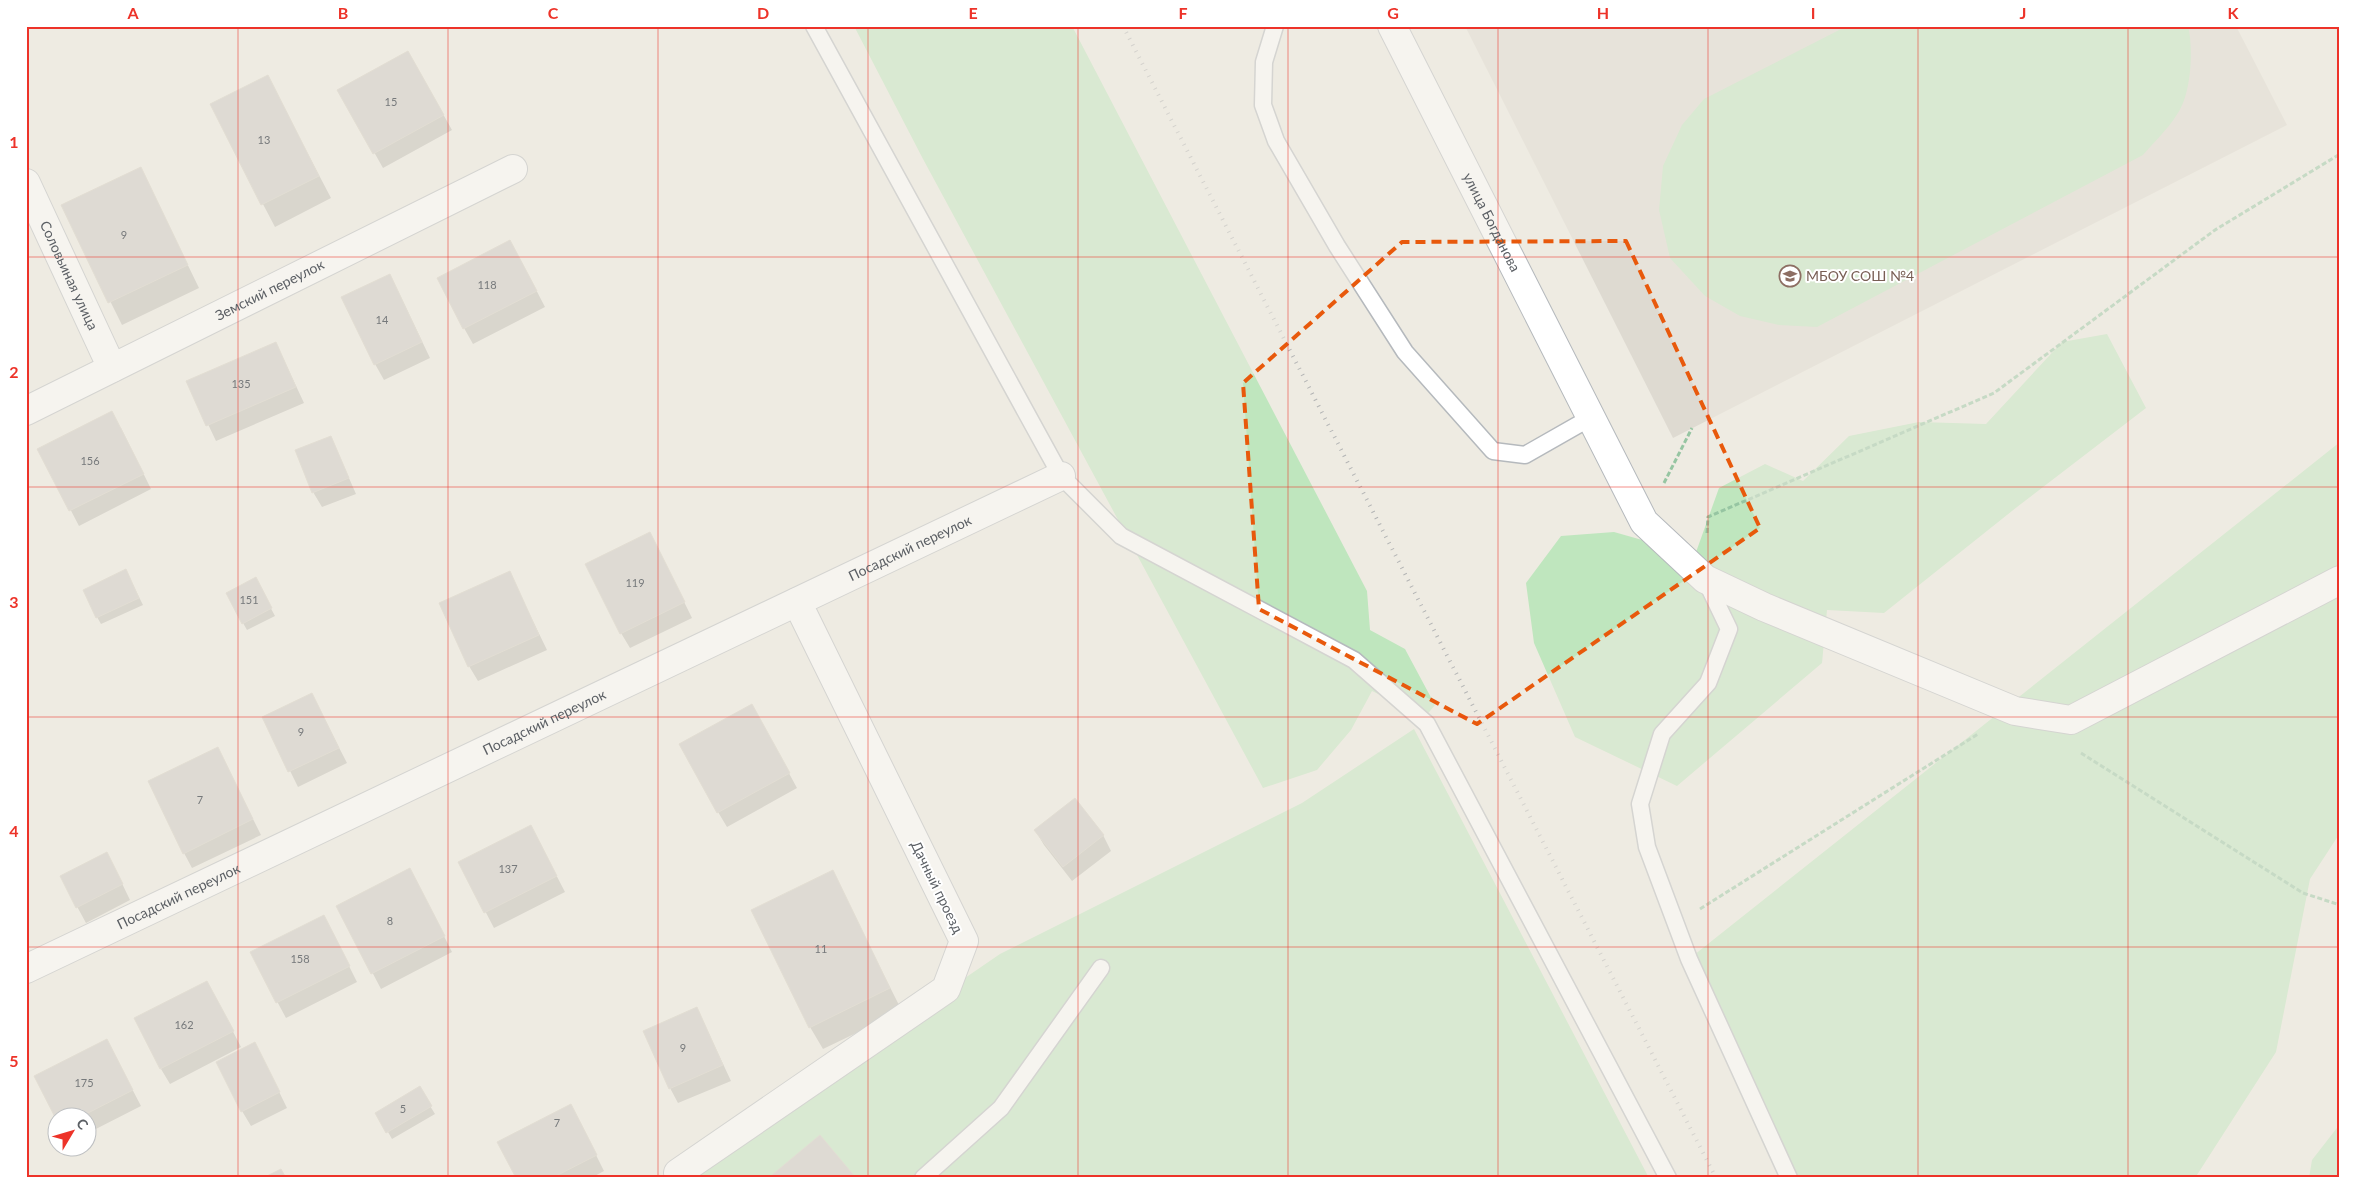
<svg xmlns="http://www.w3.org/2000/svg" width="2366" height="1204" viewBox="0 0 2366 1204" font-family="Lato,sans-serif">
  <rect width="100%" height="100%" fill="#eeebe2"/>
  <path fill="#dedad1" d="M1465 26H2236L2287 125 1673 438Z"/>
  <path fill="#bfe6be" d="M854 26H1072L1367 591 1370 630 1405 649 1435 705 1425 717 1372 691 1351 730 1317 770 1263 788 923 159Z
    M1847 26H2188C2194 50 2191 97 2176 116 2167 130 2154 142 2143 155L1817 327 1779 325 1740 316 1705 296 1670 258 1659 210 1663 166 1682 125 1704 99Z
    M2107 334 2146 408 2017 507 1884 613 1827 610 1822 663 1677 786 1575 737 1534 643 1526 583 1561 536 1614 532 1695 555 1719 488 1765 464 1803 481 1849 436 1919 422 1986 424 2062 342Z
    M2340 442V833L2310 879 2276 1052 2195 1178H1789L1689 959Z
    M1414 729 1649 1178H673L1000 954 1302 803Z
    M2340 1124V1178H2309L2312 1160Z"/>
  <path fill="#0003" d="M408 52 452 130 383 168 339 90Z
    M267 76 331 198 275 227 211 105Z
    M141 169 199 288 122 325 63 206Z
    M519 257 545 307 473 344 464 328Z
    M398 291 430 358 384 380 375 364Z
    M276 343 304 403 216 441 188 382Z
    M121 428 151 489 79 526 39 449Z
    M331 437 356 494 322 507 313 492Z
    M658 549 692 618 630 648 621 633Z
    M126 571 143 605 101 624 97 617Z
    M509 572 547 650 478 681 469 666Z
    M259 586 275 616 247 630 243 623Z
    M312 695 347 763 298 787 264 718Z
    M760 720 797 788 727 827 718 812Z
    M218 749 261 835 192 868 184 853Z
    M1035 830 1103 835 1111 851 1072 881 1044 845Z
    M539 842 565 892 494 928 460 863Z
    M115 869 130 900 86 923 61 877Z
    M832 872 902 1011 823 1049 810 1027Z
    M418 885 452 952 381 989 338 907Z
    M332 932 357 982 286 1018 251 953Z
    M215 997 241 1047 170 1084 161 1069Z
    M697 1008 731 1081 678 1103 670 1088Z
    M107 1041 141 1106 88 1133V1116H58L36 1077Z
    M263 1059 287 1108 251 1126 242 1111Z
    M419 1088 435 1114 392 1139 377 1113Z
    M579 1121 604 1171 591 1178H517Z"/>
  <path fill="#c9c6c0" stroke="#d3cdc1" d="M408 51 444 115 373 154 337 90Z
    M268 75 319 176 261 205 210 104Z
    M141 167 188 265 108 303 61 205Z
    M510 240 537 291 463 329 437 278Z
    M390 274 422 342 374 365 341 297Z
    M276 342 296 387 206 426 186 381Z
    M112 411 144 474 69 511 37 449Z
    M331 436 349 478 312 493 295 450Z
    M650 532 685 602 620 634 585 564Z
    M126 569 139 598 96 618 83 590Z
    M510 571 539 635 468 667 439 603Z
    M256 577 272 608 242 624 226 593Z
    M312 693 339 748 288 772 262 717Z
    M752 704 790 773 717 813 679 744Z
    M218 747 253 819 183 854 148 781Z
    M1075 798 1104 835 1063 867 1034 830Z
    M531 825 557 876 484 913 458 862Z
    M107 852 123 884 76 908 60 876Z
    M410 868 445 936 371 974 336 906Z
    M833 870 890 988 809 1028 751 910Z
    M324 915 350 966 276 1003 250 952Z
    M207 981 234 1031 160 1069 134 1018Z
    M697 1007 723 1065 669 1089 643 1031Z
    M107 1039 133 1090 82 1116H58V1123L34 1076Z
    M255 1042 280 1092 241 1112 216 1062Z
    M420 1086 432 1106 386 1133 375 1113Z
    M571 1104 597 1155 552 1178H516L497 1142Z
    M820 1135 856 1178H774L772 1175Z
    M281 1169 286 1178H263Z"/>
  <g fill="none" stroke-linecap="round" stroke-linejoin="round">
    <g stroke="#b5b9bd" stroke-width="19">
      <path id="lane" d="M814 26 1061 476 1121 536 1354 660 1427 724 1668 1178
        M1275 26 1264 62 1263 105 1276 141 1337 246 1405 352 1493 451 1525 455 1590 418
        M1705 579 1729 629 1708 683 1662 734 1640 804 1647 847 1689 959 1789 1178
        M923 1178 1001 1108 1101 968"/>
    </g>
    <g stroke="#b5b9bd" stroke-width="30">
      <g id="street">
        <path id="s1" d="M1392 26 1644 522 1705 579 1764 607 2015 711 2071 720 2340 580"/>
        <path id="s2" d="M26 183 112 368"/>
        <path id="s3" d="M26 411 513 169"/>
        <path id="s4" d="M26 969 1061 476"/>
        <path d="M678 1173 946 989 964 941 797 602"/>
      </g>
    </g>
    <path stroke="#96c5a2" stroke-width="3" stroke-dasharray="5 2.5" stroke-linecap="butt" d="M1664 483 1692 428
      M1707 533 1708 517 1994 393 2215 230 2340 154
      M2081 753 2303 893 2340 905
      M1700 909 1978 734"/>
    <use href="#lane" stroke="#fff" stroke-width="16"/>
    <use href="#street" stroke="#fff" stroke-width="28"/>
    <path stroke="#b4b5b5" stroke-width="4" stroke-dasharray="1 6" stroke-linecap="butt" d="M1123 26 1716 1178"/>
  </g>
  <path d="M0 0H2366V1204H0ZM1626 241 1760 528 1477 724 1259 609 1243 383 1402 242Z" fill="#eeebe2" fill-opacity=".55" fill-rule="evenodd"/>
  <path fill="none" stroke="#e8590c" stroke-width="4" stroke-dasharray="10 6" stroke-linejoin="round" d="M1626 241 1760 528 1477 724 1259 609 1243 383 1402 242Z"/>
  <path fill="none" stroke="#ed3329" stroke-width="1" stroke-opacity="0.55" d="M238 26V1178M448 26V1178M658 26V1178M868 26V1178M1078 26V1178M1288 26V1178M1498 26V1178M1708 26V1178M1918 26V1178M2128 26V1178M26 257H2340M26 487H2340M26 717H2340M26 947H2340"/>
  <defs>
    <g id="school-ring" transform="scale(1.125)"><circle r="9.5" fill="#fff" stroke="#8d6e63" stroke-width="1.5"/><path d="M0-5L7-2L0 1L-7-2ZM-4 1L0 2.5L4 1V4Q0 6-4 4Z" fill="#8d6e63"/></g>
  </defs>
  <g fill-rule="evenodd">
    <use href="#school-ring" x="1790" y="276"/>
  </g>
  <g text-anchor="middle" stroke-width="4" stroke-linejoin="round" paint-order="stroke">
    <g font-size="11" fill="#76797b">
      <text x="391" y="106">15</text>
      <text x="264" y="144">13</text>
      <text x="124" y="239">9</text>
      <text x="487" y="289">118</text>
      <text x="382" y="324">14</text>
      <text x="241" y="388">135</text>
      <text x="90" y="465">156</text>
      <text x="635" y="587">119</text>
      <text x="249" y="604">151</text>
      <text x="301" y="736">9</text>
      <text x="200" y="804">7</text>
      <text x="508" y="873">137</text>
      <text x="390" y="925">8</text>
      <text x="821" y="953">11</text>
      <text x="300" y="963">158</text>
      <text x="184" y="1029">162</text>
      <text x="683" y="1052">9</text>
      <text x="84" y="1087">175</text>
      <text x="403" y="1113">5</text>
      <text x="557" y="1127">7</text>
    </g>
    <g font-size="14" fill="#5b5f64" stroke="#fff">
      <text dy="5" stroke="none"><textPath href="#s1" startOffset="220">улица Богданова</textPath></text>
      <text dy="5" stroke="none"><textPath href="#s2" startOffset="102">Соловьиная улица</textPath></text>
      <text dy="5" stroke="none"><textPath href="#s3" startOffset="272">Земский переулок</textPath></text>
      <text dy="5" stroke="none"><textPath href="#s4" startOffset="979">Посадский переулок</textPath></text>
      <text dy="5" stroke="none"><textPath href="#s4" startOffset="574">Посадский переулок</textPath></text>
      <text transform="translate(937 887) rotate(64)" y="5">Дачный проезд</text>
      <text dy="5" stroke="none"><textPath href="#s4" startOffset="169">Посадский переулок</textPath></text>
    </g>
    <g font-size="14" fill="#785e54" stroke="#fff" text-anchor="start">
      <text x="1806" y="281">МБОУ СОШ №4</text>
    </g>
  </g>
  <rect width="2366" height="1204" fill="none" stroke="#ffffff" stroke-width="55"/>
  <g transform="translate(72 1132) rotate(52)"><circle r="24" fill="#ffffff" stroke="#bdbfc1"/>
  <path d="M0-4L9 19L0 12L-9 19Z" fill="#ed3329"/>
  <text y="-8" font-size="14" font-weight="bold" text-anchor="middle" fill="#5b5f64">С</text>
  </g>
  <rect x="28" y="28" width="2310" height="1148" fill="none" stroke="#ed3329" stroke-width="2"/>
  <g font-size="16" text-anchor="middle" font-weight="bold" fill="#ed3329">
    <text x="133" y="19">A</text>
    <text x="343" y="19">B</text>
    <text x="553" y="19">C</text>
    <text x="763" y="19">D</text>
    <text x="973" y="19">E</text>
    <text x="1183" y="19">F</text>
    <text x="1393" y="19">G</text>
    <text x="1603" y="19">H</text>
    <text x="1813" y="19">I</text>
    <text x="2023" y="19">J</text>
    <text x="2233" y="19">K</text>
    <text x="14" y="148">1</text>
    <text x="14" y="378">2</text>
    <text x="14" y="608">3</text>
    <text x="14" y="837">4</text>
    <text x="14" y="1067">5</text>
  </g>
</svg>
